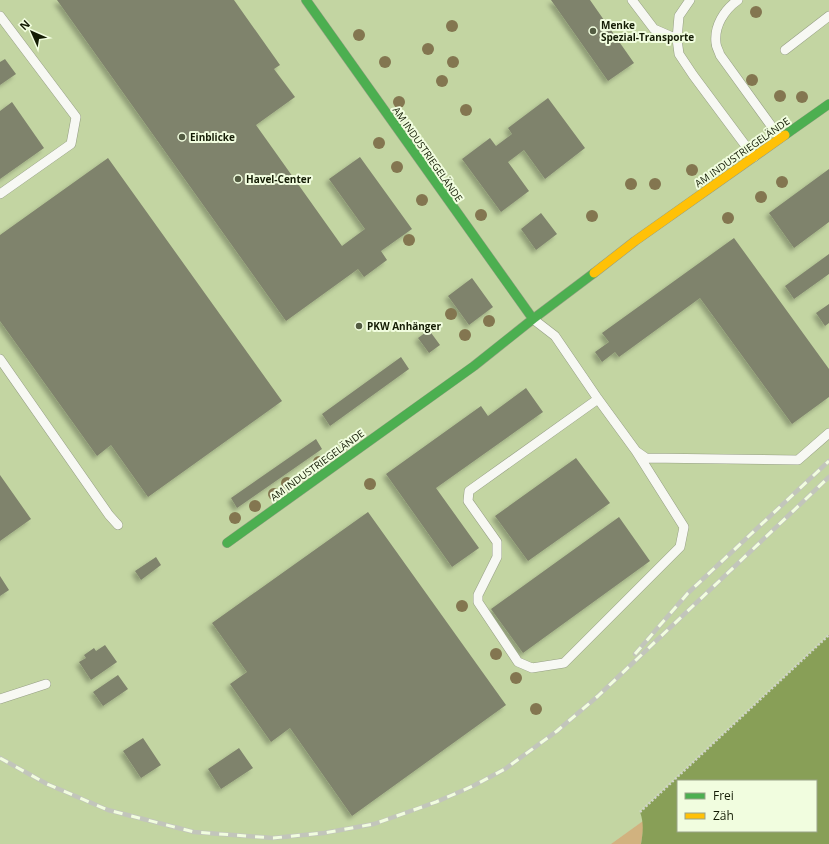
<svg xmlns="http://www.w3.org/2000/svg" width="829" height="844" viewBox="0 0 829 844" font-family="'Open Sans',sans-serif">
  <defs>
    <filter id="shadow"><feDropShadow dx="-3.5" dy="3.5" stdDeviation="2" flood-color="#0004"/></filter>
  </defs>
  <rect width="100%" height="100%" fill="#c8d3b2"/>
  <path fill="#c3d5a2" d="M0 0H829V635L640 812 643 821 611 844H0Z"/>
  <path fill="#d1b27f" d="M643 821V831L641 844H611Z"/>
  <path fill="#889f57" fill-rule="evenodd" d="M829 635V844H641C643 832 644 823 640 812ZM678 781H816V831H678Z"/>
  <path fill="#7f836c" filter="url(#shadow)" d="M57 0H234L280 65 274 69 295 97 256 125 342 246 365 229 329 179 360 157 412 229 381 251 387 260 364 277 358 269 286 321Z
    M551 0H590L634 63 608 81Z
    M5 59 16 74 0 85V62Z
    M548 98 585 148 545 179 524 150 508 162 529 191 501 212 462 159 490 138 496 146 512 134 508 128Z
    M12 102 44 148 0 179V111Z
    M108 158 282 401 148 497 111 445 97 456 0 321V235Z
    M829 169V222L794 248 769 213Z
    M541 213 557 234 536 250 521 229Z
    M734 238 829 369V397L792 424 700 298 619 357 615 352 602 362 595 352 609 342 602 333Z
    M829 254V274L794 299 785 286Z
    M472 278 493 307 469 325 448 296Z
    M829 304V323L825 326 816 313Z
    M429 330 440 345 429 353 418 338Z
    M401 357 409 369 330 426 322 414Z
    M526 388 543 412 436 488 479 548 452 567 386 474 481 406 488 416Z
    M316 439 322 449 237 508 231 498Z
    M576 458 610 503 528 561 495 516Z
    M0 475 31 519 0 541Z
    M368 512 506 705 352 816 290 728 271 742 230 684 247 672 212 623Z
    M619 517 650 561 523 653 491 609Z
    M156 557 161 565 141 580 135 571Z
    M0 576 9 590 0 596Z
    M105 645 117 662 91 680 79 662 86 658 84 655 94 648 96 651Z
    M118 675 128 689 103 706 93 692Z
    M143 738 161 765 141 778 123 751Z
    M239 748 253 768 221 789 208 769Z"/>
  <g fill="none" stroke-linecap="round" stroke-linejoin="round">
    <g stroke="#959e84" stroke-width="10">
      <path id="lane" d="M632 0 654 29 677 39 679 54 693 75 754 157
        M738 0C724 10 714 26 716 43 716 47 719 51 720 55L780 138
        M0 16 76 117 71 144 0 194
        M677 39 679 16 690 0
        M785 50 829 16
        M533 319 555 336 598 399 636 451 646 458 798 460 829 433
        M0 359 109 515 118 525
        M598 399 469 491 468 501 497 542V557L478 595V602L518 662 532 668 564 663 680 547 684 527 636 451
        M0 699 46 684"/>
    </g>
    <g stroke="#959e84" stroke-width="10">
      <path id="fast" d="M306 0 533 319 594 273
        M785 135 829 104
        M227 543 474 366 533 319"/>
    </g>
    <g stroke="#959e84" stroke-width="10">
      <path id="slow" d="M594 273 635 241 785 135"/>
    </g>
    <path stroke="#d0d4c9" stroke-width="2.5" stroke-dasharray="2 2" stroke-linecap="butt" d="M640 812 829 635"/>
    <use href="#lane" stroke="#f7f8f3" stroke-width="9"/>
    <use href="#fast" stroke="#4caf50" stroke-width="9"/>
    <use href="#slow" stroke="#ffc107" stroke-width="9"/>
    <g stroke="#c2c5bb" stroke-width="4.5">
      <path id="rail" d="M635 654 688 593 829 461
        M0 758 47 784 108 810 194 832 273 838 324 833 374 824 436 802 473 786 505 769 557 731 598 696 829 477"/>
    </g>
    <use href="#rail" stroke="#f1fddf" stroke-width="3" stroke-dasharray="9" stroke-linecap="butt"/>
  </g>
  <g fill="#837650">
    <circle cx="756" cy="12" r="6"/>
    <circle cx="452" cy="26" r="6"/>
    <circle cx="359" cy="35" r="6"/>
    <circle cx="428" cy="49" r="6"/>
    <circle cx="385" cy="62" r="6"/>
    <circle cx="453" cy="62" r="6"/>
    <circle cx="752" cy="80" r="6"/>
    <circle cx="442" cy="81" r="6"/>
    <circle cx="780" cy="96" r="6"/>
    <circle cx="802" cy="97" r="6"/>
    <circle cx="399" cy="102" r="6"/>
    <circle cx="466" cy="110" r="6"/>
    <circle cx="379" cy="143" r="6"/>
    <circle cx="397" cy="167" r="6"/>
    <circle cx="692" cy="170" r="6"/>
    <circle cx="782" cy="182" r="6"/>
    <circle cx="631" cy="184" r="6"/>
    <circle cx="655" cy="184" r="6"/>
    <circle cx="761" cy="197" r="6"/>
    <circle cx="422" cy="200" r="6"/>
    <circle cx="481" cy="215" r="6"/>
    <circle cx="592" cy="216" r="6"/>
    <circle cx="728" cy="218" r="6"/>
    <circle cx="409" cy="240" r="6"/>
    <circle cx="451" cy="314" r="6"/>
    <circle cx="489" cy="321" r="6"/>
    <circle cx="465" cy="335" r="6"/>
    <circle cx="319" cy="462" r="6"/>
    <circle cx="287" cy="483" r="6"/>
    <circle cx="370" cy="484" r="6"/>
    <circle cx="274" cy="494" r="6"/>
    <circle cx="255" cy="506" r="6"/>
    <circle cx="235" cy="518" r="6"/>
    <circle cx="462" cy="606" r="6"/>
    <circle cx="496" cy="654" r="6"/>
    <circle cx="516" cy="678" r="6"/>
    <circle cx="536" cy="709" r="6"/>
  </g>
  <g fill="#535c42" stroke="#f1fddf" stroke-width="1.5">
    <circle cx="593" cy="31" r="4"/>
    <circle cx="182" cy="137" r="4"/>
    <circle cx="238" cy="179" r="4"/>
    <circle cx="359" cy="326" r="4"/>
  </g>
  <g text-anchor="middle" stroke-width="4" stroke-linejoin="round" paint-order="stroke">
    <g font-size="10" font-weight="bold" fill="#141c05" stroke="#f1fddf" text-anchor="start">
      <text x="601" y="29">Menke<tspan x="601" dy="12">Spezial-Transporte</tspan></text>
      <text x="190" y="141">Einblicke</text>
      <text x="246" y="183">Havel-Center</text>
      <text x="367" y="330">PKW Anhänger</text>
    </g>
    <g font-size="10" fill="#141c05" stroke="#f1fddf">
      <text transform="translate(742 152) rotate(-35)" y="4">AM INDUSTRIEGELÄNDE</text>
      <text transform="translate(428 154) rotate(55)" y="4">AM INDUSTRIEGELÄNDE</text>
      <text transform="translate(317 465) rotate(-36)" y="4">AM INDUSTRIEGELÄNDE</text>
    </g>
  </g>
  <rect x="677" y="780" width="140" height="52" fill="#f1fddf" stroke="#99a388"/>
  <rect x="685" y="793" width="20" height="6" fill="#4caf50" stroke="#99a388"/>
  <text x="713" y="800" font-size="12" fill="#141c05">Frei</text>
  <rect x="685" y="813" width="20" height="6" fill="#ffc107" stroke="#99a388"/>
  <text x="713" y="820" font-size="12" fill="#141c05">Zäh</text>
  <g transform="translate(32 32) rotate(315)" stroke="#f1fddf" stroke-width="3" paint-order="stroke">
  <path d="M0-3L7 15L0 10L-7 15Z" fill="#141c05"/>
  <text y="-6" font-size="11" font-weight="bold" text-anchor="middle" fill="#141c05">N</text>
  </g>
</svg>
